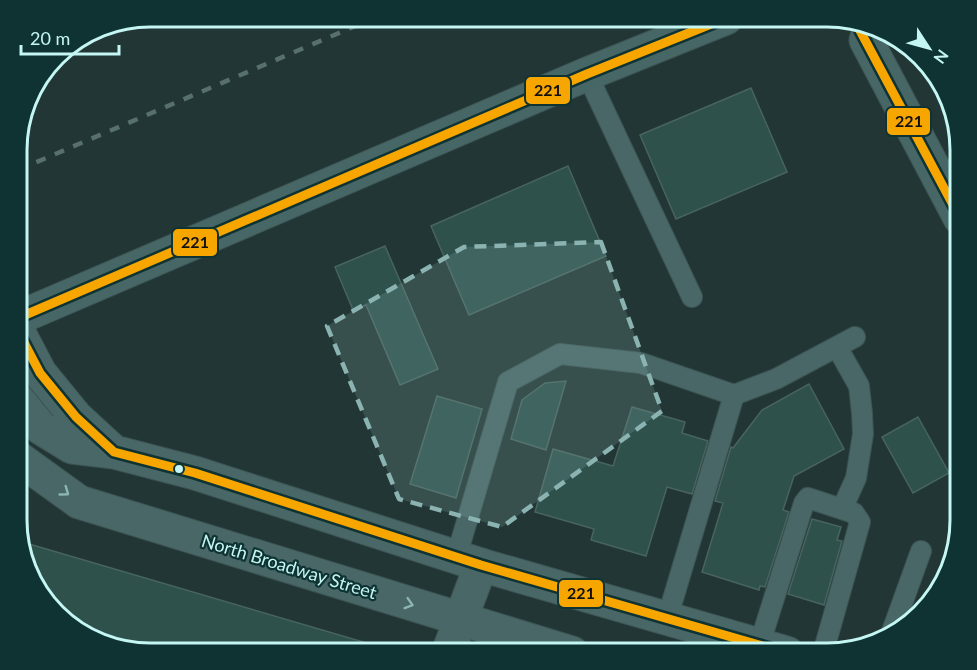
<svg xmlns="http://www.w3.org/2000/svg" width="977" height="670" viewBox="0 0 977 670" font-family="Lato,sans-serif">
  <rect width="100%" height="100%" fill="#223635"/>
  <path fill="#2e514c" stroke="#48645f" stroke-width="1.5" d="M751 88 787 172 676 219 640 135Z
    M568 166 606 256 469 315 431 226Z
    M385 246 438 369 400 385 366 305 353 310 335 267Z
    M566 381 546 450 511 439 522 400 545 383Z
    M809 384 844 449 794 476 783 510 789 512 765 587 760 586 759 590 702 572 723 503 715 501 731 447 733 448 762 410Z
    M437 396 482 409 456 498 410 484Z
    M632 407 685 422 682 433 708 441 692 494 667 487 646 556 591 540 594 529 535 512 553 449 613 466Z
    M918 417 949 473 913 493 882 437Z
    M812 519 841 527 837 540 842 541 824 605 788 594Z
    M19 541 377 646 376 653H142L69 626 35 587Z"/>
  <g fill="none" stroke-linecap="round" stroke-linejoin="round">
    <g stroke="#3c5453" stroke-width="22">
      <path id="service" d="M587 74 692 297
        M837 347 859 386 862 413 863 434 856 478 842 509
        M456 558 508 382 560 354 641 363 734 395 776 379 855 337
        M667 619 734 395
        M890 637 921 551
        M759 646 804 503 808 498 854 513 860 522 823 653"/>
    </g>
    <g stroke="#3c5453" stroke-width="35">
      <path id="minor" d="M448 653 481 565"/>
    </g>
    <g stroke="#3c5453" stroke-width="35">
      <path id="tertiary" d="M18 331 40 373 76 417 114 452 195 473 481 565 787 653
        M18 400 41 428 72 447 114 452
        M18 458 79 502 572 653"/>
    </g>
    <g stroke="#3c5453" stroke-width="35">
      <path id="primary" d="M866 40 960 218
        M18 318 587 74 726 18"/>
    </g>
    <use href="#service" stroke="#486766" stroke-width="20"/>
    <use href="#minor" stroke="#486766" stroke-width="33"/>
    <use href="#tertiary" stroke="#486766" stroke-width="33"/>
    <use href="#primary" stroke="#476666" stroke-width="33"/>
    <path stroke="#576f6f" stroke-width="4.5" stroke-dasharray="10 10" stroke-linecap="butt" d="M18 170 367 21"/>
    <g stroke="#0f3333" stroke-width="14">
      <path id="bus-1" d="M857 25 960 218
        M18 318 587 74 726 18
        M18 331 40 373 76 417 114 452 195 473 481 565 787 653"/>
    </g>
    <use href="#bus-1" stroke="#f7a600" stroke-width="9"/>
  </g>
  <defs><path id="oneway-chevron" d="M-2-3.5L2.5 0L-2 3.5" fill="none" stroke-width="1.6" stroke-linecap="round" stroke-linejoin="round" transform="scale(1.5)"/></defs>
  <g stroke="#8cb6b4">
    <use href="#oneway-chevron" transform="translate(65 492) rotate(36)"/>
    <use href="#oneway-chevron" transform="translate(409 604) rotate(17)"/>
  </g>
  <path fill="#8bb3b1" fill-opacity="0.2" stroke="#8bb3b1" stroke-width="4.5" stroke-dasharray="12 8" stroke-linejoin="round" d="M601 242 662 411 502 527 399 499 327 326 464 247Z"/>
  <circle fill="#c4f6f4" stroke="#0f3333" stroke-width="2" cx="179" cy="469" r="5"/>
  <g text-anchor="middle" stroke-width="4.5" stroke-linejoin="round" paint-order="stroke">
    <g font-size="18" fill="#c4f6f4" stroke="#0f3333">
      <text transform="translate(289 567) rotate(17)" y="6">North Broadway Street</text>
    </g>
  </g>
  <path d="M0 0H977V670H0ZM150 27H827A123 123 0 0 1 950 150V520A123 123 0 0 1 827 643H150A123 123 0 0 1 27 520V150A123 123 0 0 1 150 27Z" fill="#0f3333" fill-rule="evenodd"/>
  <path fill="none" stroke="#c4f6f4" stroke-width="3" d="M150 27H827A123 123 0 0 1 950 150V520A123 123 0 0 1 827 643H150A123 123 0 0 1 27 520V150A123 123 0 0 1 150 27Z"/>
  <g stroke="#0f3333" stroke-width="2">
    <rect x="525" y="76" width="46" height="29" rx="6" fill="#f7a600"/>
    <rect x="886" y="107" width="45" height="29" rx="6" fill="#f7a600"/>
    <rect x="172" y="228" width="46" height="29" rx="6" fill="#f7a600"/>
    <rect x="558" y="579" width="46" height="29" rx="6" fill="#f7a600"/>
  </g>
  <g font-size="16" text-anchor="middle" font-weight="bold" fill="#111">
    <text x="548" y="96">221</text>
    <text x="909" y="127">221</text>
    <text x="195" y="248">221</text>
    <text x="581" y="599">221</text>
  </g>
  <g transform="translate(929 48) rotate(126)" stroke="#0f3333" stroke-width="4.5" paint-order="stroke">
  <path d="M0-4.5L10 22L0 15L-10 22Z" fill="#c4f6f4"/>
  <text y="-9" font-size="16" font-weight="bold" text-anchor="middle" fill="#c4f6f4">N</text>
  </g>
  <path d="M21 45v9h98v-9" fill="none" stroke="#c4f6f4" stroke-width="3"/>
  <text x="30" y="45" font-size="18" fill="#c4f6f4" stroke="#0f3333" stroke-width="4.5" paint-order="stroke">20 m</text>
</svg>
